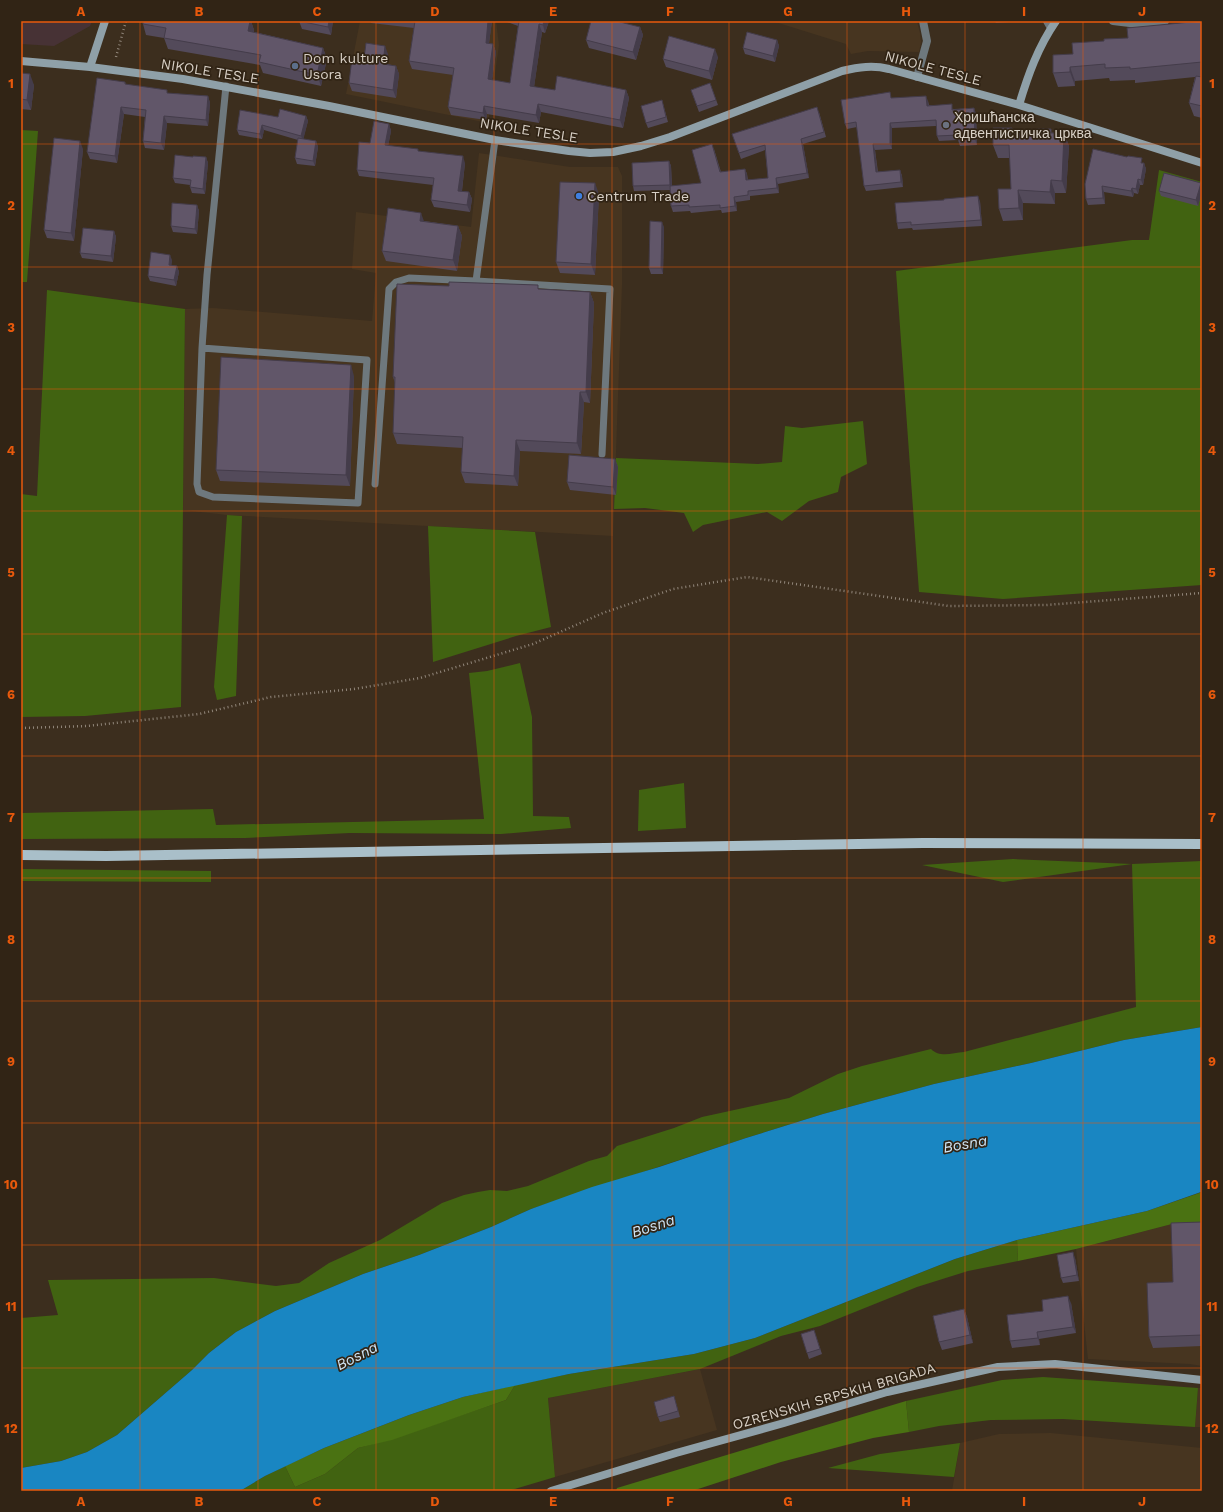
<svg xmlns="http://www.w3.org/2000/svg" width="1223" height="1512" viewBox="0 0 1223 1512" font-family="'Work Sans',sans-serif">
  <rect width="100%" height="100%" fill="#3c2e1e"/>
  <path fill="#473235" d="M21 21H92L90 26 54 46 21 44Z"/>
  <path fill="#473520" d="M360 21H496L499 45 488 123 346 94Z
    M772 21H917L920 33 921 42 919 52 868 51 851 54 846 44Z
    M479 153 570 167H618L622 176V285L613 536 227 515 183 510 185 309 213 308 372 321 376 273 352 269 356 212 471 227Z
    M1202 1222V1366L1190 1364 1088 1359 1076 1249 1172 1224Z
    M700 1369 717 1430 555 1477 548 1398Z
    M1198 1388H1202V1427H1195Z
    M1051 1433 1202 1448V1491H952L960 1443 999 1434Z"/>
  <path fill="#416311" d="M21 130 38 131 27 282H21Z
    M1159 170 1202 182V585L1003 599 919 592 896 271 1132 240H1149Z
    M47 290 185 309 181 707 85 716 21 717V494L37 496Z
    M863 421 867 464 841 477 838 492 809 501 782 521 767 512 703 525 693 532 684 513 645 508 614 509 616 458 758 464 782 462 785 426 802 428Z
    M227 515 242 516 236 696 217 700 214 687Z
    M428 526 535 532 551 627 516 636 433 662Z
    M520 663 532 717 533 816 569 817 571 828 501 834 350 833 245 838 21 839V813L213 809 216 825 484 819 469 673 487 671Z
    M684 783 686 828 638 831 639 790Z
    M1013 859 1132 864 1202 861V1027L1124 1040 1031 1063 934 1084 823 1114 746 1138 531 1209 491 1227 419 1255 363 1274 275 1311 236 1332 209 1353 192 1370 117 1435 87 1452 61 1461 21 1468V1318L58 1315 48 1280 214 1278 276 1286 299 1283 329 1263 380 1240 442 1203 464 1195 478 1192 490 1190 507 1191 528 1186 589 1161 607 1156 617 1146 674 1128 702 1117 789 1098 838 1074 862 1066 931 1049C940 1058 952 1053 964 1052L1136 1007 1132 864 1003 882 922 865Z
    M21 869 211 871V882L21 881Z
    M1017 1240 1018 1261 968 1271 917 1287 820 1326 781 1336 700 1369 548 1398 555 1477 508 1491H240L265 1476 285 1466 295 1487 325 1474 358 1448 392 1439 506 1400 515 1385 569 1374 694 1354 755 1338 955 1259Z
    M1043 1377 1198 1388 1195 1427 1063 1419 991 1420 939 1426 909 1432 906 1401 1002 1380Z
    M960 1443 954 1477 828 1468 880 1454Z"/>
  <path fill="#4a7212" d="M1202 1192V1222L1172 1224 1076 1249 1018 1261 1017 1240 1147 1211Z
    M515 1385 506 1400 392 1440 358 1448 325 1474 295 1487 285 1466 324 1448 409 1415 463 1397Z
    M906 1401 909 1432 873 1438 781 1462 692 1491H616L617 1488Z"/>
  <path fill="#1986c2" d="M1202 1027 1201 1192 1147 1211 1017 1240 955 1259 755 1338 694 1354 569 1374 463 1397 409 1415 324 1448 265 1476 240 1491H21V1468L61 1461 87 1452 117 1435 192 1370 209 1353 236 1332 275 1311 363 1274 419 1255 491 1227 531 1209 592 1187 659 1167 746 1138 823 1114 934 1084 1031 1063 1124 1040Z"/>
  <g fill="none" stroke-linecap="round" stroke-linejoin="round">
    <path stroke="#91867a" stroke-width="2.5" stroke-dasharray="1 3" stroke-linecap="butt" d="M116 57 126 21
      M21 728 87 726 199 714 271 697 354 689 420 678 533 644 603 613 673 589 747 577 949 606 1046 605 1202 593"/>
    <path stroke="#6e787d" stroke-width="7" d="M476 281 610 289 602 454
      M202 348 367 360 358 503 213 497 199 492 197 484 202 348 207 275 226 86
      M375 484 389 289 396 282 409 278 476 281 495 140"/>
    <path stroke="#6e787d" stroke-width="8" d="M1047 21 1051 28
      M1113 21 1138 24 1165 21
      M917 77 927 41 923 21"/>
    <path stroke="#8fa0a8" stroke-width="8" d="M21 61 90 67 183 79 329 106 495 140 569 151 590 153 613 152 641 146 670 137 842 71C859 67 873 65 889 69L1019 105 1202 163
      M90 67 105 21
      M1019 105C1028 75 1038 47 1056 21
      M551 1491 676 1453 784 1423 887 1392 998 1367 1055 1364 1202 1380"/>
    <path stroke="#a9bfc9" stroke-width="10" d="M21 855 106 856 923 843 1202 844"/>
  </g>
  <path fill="#534a5a" d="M251 21 254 30V32L323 48 327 59 321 86 263 73 260 65 168 49 164 38 146 35 143 24Z
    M299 21H333L331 35 302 29Z
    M370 21H492L489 43 493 44 496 52 492 80 510 83 518 26 507 22V21H549L545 33 542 32 534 87 555 90H626L629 98 623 128 541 112 539 123 487 114 486 120 451 115 448 107 453 75 412 69 409 61 414 28 371 23Z
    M995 21H1020L996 23Z
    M1202 21V77H1199H1202V118L1194 116 1189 103 1195 77 1135 83V80L1110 81 1109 78 1075 81V86L1058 87 1053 73 1073 54 1104 41 1128 38Z
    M640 27 643 35 636 60 589 48 586 40Z
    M777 40 779 46 775 62 745 54 743 48Z
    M388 54 387 64 396 66 399 74 396 98 352 91 349 83 364 59Z
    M718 57 712 80 666 67 663 59Z
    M21 73 34 85 31 110 21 109Z
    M125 82 126 85 168 93 208 96 210 103 208 126 167 123 164 150 145 148 143 141 145 117 124 114 117 163 90 159 87 152Z
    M710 83 718 105 699 112 691 90Z
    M892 98 928 101 929 105 954 109 974 108 976 114 977 145 960 146 958 140 939 141 937 136 936 126 892 128V149L875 150 878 172 900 170 902 176 903 187 866 191 864 186 857 127 847 129 845 124Z
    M662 100 668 122 648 128 646 123Z
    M819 112 826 137 803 144 809 178 778 184 779 193 750 196V200L736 202 737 211 722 213 721 210 691 213 690 211 673 212 671 206 670 190 634 191 633 186 669 161 671 166 672 186 701 183 714 149 721 172 745 169 747 174 748 180 768 178 765 150 741 159 732 134Z
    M306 116 308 121 303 139 316 141 318 147 315 166 297 164 295 158 298 140 264 130 262 139 239 135 237 130 278 117Z
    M389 124 391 131 388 146 419 151 465 163 462 191 469 192 472 199 470 212 434 207 431 200 433 185 359 176 357 170 370 143Z
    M1013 132 1064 133 1069 146 1066 193H1055V204L1023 203V220L1003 221 999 209 1011 189 1010 158H998L993 145Z
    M83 149 74 241 47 238 44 230Z
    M206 157 208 163 205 194 192 193 190 187V185L175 183 173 178Z
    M1144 163 1146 169 1143 185H1140L1138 194 1134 193 1133 197 1104 192 1105 204 1088 205 1086 199 1085 184Z
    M1201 183 1202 185V192L1198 206 1161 196 1159 191Z
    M599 194 595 275 560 273 556 262Z
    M944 200 980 201 982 226 913 230 912 228 898 229 897 223Z
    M197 205 199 211 197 234 173 232 171 226Z
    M424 221 458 226 462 236 457 271 386 261 382 251Z
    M664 227 663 274H651L649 268Z
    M114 231 116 237 113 262 82 258 80 253Z
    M172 260 171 265 177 266 179 272 176 286 150 281 148 276Z
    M540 289 590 292 594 303 590 403 584 402 581 454 520 451 518 486 465 483 461 472 463 448 397 444 393 433 395 383 393 377Z
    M354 376 350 486 220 481 216 470Z
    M615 459 618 467 616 495 570 490 567 482Z
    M1202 1222V1346L1153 1348 1149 1337 1173 1282Z
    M1075 1258 1079 1281 1063 1283 1061 1278Z
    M1071 1303 1076 1333 1039 1339 1040 1345 1012 1348 1010 1341Z
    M964 1309 967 1317 973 1343 942 1350 939 1342Z
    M814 1330 822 1354 809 1359 801 1334Z
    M674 1396 680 1417 660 1422 658 1417Z"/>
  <path fill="#443c4a" d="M250 21H251L254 30 252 42 248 31Z
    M329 21H333L331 35 328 27Z
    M488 21H492L488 51 486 43Z
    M544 21H549L545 33 543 25Z
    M539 24 542 32 533 94 530 86Z
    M640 27 643 35 636 60 633 52Z
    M777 40 779 46 775 62 773 56Z
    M493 44 496 52 491 87 488 79Z
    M385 46 388 54 386 72 383 64Z
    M323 48 327 59 321 86 317 75Z
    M715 49 718 57 712 80 709 71Z
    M396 66 399 74 396 98 393 90Z
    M1070 67 1075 81V86L1070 72Z
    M30 74 34 85 31 110 27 100Z
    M626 90 629 98 623 128 620 120Z
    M208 96 210 103 208 126 206 120Z
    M926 96 928 101 929 111 927 106Z
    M538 104 541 112 539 123 536 115Z
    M484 106 487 114 486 120 483 113Z
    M121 107 124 114 117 163 115 156Z
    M974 108 976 114 977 145 975 139Z
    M164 116 167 123 164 150 161 143Z
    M306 116 308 121 303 141 301 136Z
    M890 123 892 128V149L890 144Z
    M389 124 391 131 387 152 385 145Z
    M262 125 264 130 262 139 260 134Z
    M1064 133 1069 146 1066 193 1062 181Z
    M801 139 803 144 809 178 807 173Z
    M80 141 83 149 74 241 71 233Z
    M316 141 318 147 315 166 313 161Z
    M873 144 875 150 878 177 876 172Z
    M463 156 465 163 461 198 458 191Z
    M206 157 208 163 205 194 203 189Z
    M669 161 671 166 672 190 670 185Z
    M1144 163 1146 169 1143 185 1141 180Z
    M745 169 747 174 748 186 746 180Z
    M900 170 902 176 903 187 901 182Z
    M776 178 778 184 779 193 777 188Z
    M1138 179 1140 185 1138 194 1136 189Z
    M1051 180 1055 193V204L1050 192Z
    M595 183 599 194 595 275 591 264Z
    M1201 183 1202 185V192L1198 206 1196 200Z
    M1102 186 1104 192 1105 204 1103 198Z
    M1132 188 1134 193 1133 197 1131 191Z
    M1018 190 1023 203V220L1019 208Z
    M469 192 472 199 470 212 467 205Z
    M978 196 980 201 982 226 981 220Z
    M734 197 736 202 737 211 735 206Z
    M197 205 199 211 197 234 195 229Z
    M421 213 425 224 420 221Z
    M662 222 664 227 663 274 661 268Z
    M458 226 462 236 457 271 453 260Z
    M114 231 116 237 113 262 111 256Z
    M170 255 172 260 171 270 169 265Z
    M177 266 179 272 176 286 174 280Z
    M590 292 594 303 590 403 586 392Z
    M351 365 354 376 350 486 346 475Z
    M580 392 584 402 581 454 577 443Z
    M516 440 520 451 518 486 514 476Z
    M615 459 618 467 616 495 613 487Z
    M1073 1252 1075 1258 1079 1281 1077 1275Z
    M1068 1296 1071 1303 1076 1333 1073 1327Z
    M964 1309 967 1317 973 1343 970 1335Z
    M1037 1332 1039 1339 1040 1345 1038 1338Z"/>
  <path fill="#615669" stroke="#443c4a" d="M143 21H250L248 31 323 48 317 75 259 62 261 55 164 38 166 28 143 24Z
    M299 21H329L328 27Z
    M415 21H488L486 43 493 44 488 79 510 83 519 21H544L543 25 539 24 530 86 555 90 557 76 626 90 620 120 538 104 536 115 484 106 483 113 448 107 454 68 409 61Z
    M591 21H616L640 27 633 52 586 40Z
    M1202 21V62L1130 69V67L1105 68V64L1070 67V72L1053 73V55L1073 54 1072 43 1104 41V39L1128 38 1127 28Z
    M747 32 777 40 773 56 743 48Z
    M669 36 715 49 709 71 663 59Z
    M366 43 385 46 383 64 396 66 393 90 349 83 352 58 364 59Z
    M21 73 30 74 27 100 21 99Z
    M1196 76 1202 77V106L1189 103Z
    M97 78 125 82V84L167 90V93L208 96 206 120 164 116 161 143 143 141 146 110 121 107 115 156 87 152Z
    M710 83 716 100 697 106 691 90Z
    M890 92 891 98 926 96 927 106 952 104V110L974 108 975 139 958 140V135L937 136 936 120 890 123V144H873L876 172 900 170 901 182 864 186 856 122 845 124 841 100Z
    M662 100 666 117 646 123 641 106Z
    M817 107 824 132 801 139 807 173 776 178 777 188 748 191V195L734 197 735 206 720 208V205L689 207V205L671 206 670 186 701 183 692 150 712 144 720 172 745 169 746 180 768 178 765 145 739 153 732 134Z
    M280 109 306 116 301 136 262 125 260 134 237 130 240 110 278 117Z
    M374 121 389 124 385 145 418 149V151L463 156 458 191 469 192 467 205 431 200 434 178 357 170 359 142 370 143Z
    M993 128H1012V132L1035 133 1036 129H1051V133H1064L1062 181 1051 180 1050 192 1018 190 1019 208 999 209 998 189H1011L1009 145H993Z
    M54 138 80 141 71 233 44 230Z
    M298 138 316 141 313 161 295 158Z
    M1093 149 1127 157 1128 156 1142 158 1141 163H1144L1141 180 1138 179 1136 189 1132 188 1131 191 1102 186 1103 198 1086 199 1085 184Z
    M175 155 193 157V156L206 157 203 189 190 187 191 180 173 178Z
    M669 161 670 185 633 186 632 163Z
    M1164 173 1201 183 1196 200 1159 191Z
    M560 182 595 183 591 264 556 262Z
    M978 196 981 220 911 225V222L897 223 895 203 944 200V199Z
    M172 203 197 205 195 229 171 226Z
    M388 208 421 213 420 221 458 226 453 260 382 251Z
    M650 221 662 222 661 268H649Z
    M83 228 114 231 111 256 80 253Z
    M151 252 170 255 169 265 177 266 174 280 148 276Z
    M449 282 538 285V289L590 292 586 392H580L577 443 516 440 514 476 461 472 463 437 393 433 395 377H393L397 284 449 286Z
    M221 357 351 365 346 475 216 470Z
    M569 455 615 459 613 487 567 482Z
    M1202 1222V1335L1149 1337 1147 1283 1173 1282 1171 1223Z
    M1073 1252 1077 1275 1061 1278 1057 1255Z
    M1068 1296 1073 1327 1037 1332 1038 1338 1010 1341 1007 1315 1043 1311 1042 1300Z
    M964 1309 970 1335 939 1342 933 1316Z
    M814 1330 820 1349 807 1353 801 1334Z
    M674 1396 678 1411 658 1417 654 1402Z"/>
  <path fill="none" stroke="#e8590c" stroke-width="1" stroke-opacity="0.55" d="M140 21V1491M258 21V1491M376 21V1491M494 21V1491M612 21V1491M729 21V1491M847 21V1491M965 21V1491M1083 21V1491M21 144H1202M21 267H1202M21 389H1202M21 511H1202M21 634H1202M21 756H1202M21 878H1202M21 1001H1202M21 1123H1202M21 1245H1202M21 1368H1202"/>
  <circle fill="#5c6f8a" stroke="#312415" stroke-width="1.5" cx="295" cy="66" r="4"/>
  <circle fill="#6b7280" stroke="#312415" stroke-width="1.5" cx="946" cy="125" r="4"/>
  <circle fill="#3f7fe0" stroke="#312415" stroke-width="1.5" cx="579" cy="196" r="4"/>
  <g text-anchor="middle" stroke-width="3.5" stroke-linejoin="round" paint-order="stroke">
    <g font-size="14" fill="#d8d0c6" stroke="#312415" text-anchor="start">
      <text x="303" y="63">Dom kulture<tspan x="303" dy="16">Usora</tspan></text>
      <text x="954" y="122">Хришћанска<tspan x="954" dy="16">адвентистичка црква</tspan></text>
      <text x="587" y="201">Centrum Trade</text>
    </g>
    <g font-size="14" fill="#d8d0c6" stroke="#312415">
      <text transform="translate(933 68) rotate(15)" y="5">NIKOLE TESLE</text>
      <text transform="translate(210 71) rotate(9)" y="5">NIKOLE TESLE</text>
      <text transform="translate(529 130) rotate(9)" y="5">NIKOLE TESLE</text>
      <text transform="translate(834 1396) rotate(-16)" y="5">OZRENSKIH SRPSKIH BRIGADA</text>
    </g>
    <g font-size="15" font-style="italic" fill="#cfe4f4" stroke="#312415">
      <text transform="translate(965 1144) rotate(-10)" y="5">Bosna</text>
      <text transform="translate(653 1226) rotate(-18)" y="5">Bosna</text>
      <text transform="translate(357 1356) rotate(-27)" y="5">Bosna</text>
    </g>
  </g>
  <rect width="1223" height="1512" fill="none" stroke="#312415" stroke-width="44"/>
  <rect x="22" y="22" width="1179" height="1468" fill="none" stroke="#e8590c" stroke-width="1.5"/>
  <g font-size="13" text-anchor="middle" font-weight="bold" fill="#e8590c">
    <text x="81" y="16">A</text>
    <text x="199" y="16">B</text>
    <text x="317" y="16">C</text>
    <text x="435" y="16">D</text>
    <text x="553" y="16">E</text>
    <text x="670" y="16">F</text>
    <text x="788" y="16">G</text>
    <text x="906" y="16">H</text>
    <text x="1024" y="16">I</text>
    <text x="1142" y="16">J</text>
    <text x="11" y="88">1</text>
    <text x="1212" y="88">1</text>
    <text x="11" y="210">2</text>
    <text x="1212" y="210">2</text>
    <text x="11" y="332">3</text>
    <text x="1212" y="332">3</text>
    <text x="11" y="455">4</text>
    <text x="1212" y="455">4</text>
    <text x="11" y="577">5</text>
    <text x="1212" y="577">5</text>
    <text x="11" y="699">6</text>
    <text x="1212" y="699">6</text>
    <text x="11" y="822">7</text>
    <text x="1212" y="822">7</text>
    <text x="11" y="944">8</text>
    <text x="1212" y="944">8</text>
    <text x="11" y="1066">9</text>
    <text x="1212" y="1066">9</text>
    <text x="11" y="1189">10</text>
    <text x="1212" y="1189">10</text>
    <text x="11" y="1311">11</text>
    <text x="1212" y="1311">11</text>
    <text x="11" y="1433">12</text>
    <text x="1212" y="1433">12</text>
    <text x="81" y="1506">A</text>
    <text x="199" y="1506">B</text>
    <text x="317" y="1506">C</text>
    <text x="435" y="1506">D</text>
    <text x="553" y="1506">E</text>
    <text x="670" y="1506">F</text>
    <text x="788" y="1506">G</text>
    <text x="906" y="1506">H</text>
    <text x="1024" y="1506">I</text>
    <text x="1142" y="1506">J</text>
  </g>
</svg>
